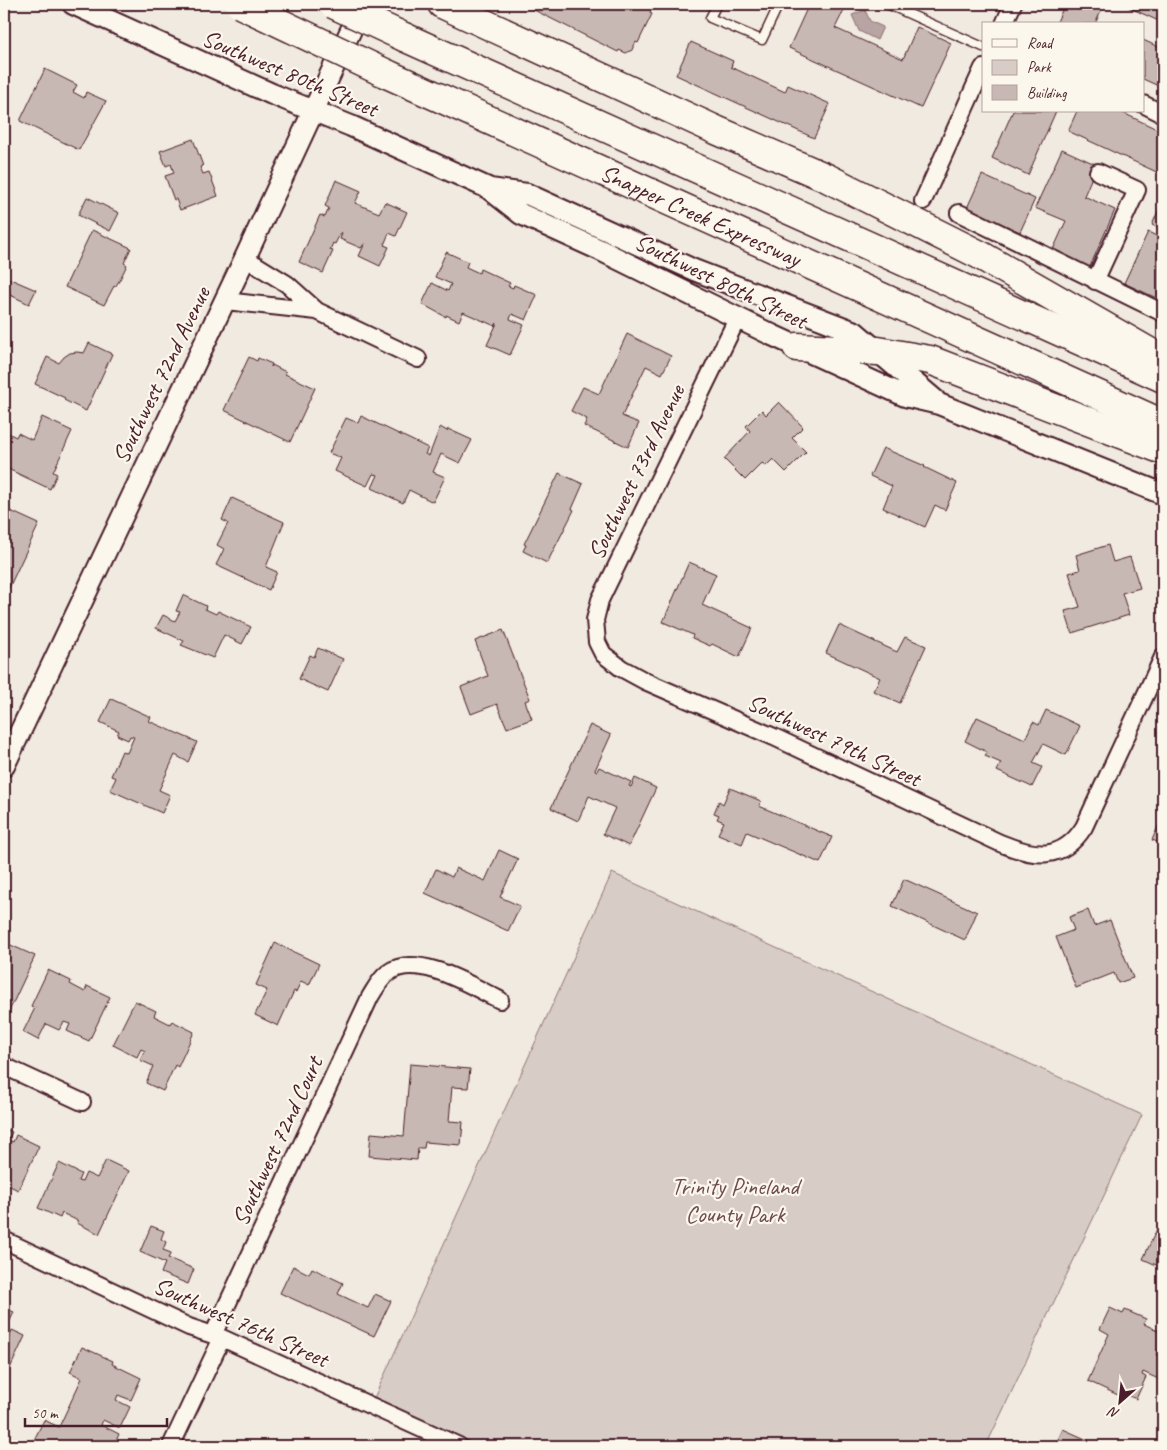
<svg xmlns="http://www.w3.org/2000/svg" width="1167" height="1450" viewBox="0 0 1167 1450" font-family="Caveat,sans-serif">
  <rect width="100%" height="100%" fill="#f0eae0"/>
  <filter id="ink" filterUnits="userSpaceOnUse"><feTurbulence type="fractalNoise" baseFrequency=".02" numOctaves="2"/><feDisplacementMap in="SourceGraphic" scale="10" xChannelSelector="R" yChannelSelector="G"/><feConvolveMatrix kernelMatrix="1 2 1 2 8 2 1 2 1" color-interpolation-filters="sRGB"/></filter>
  <g filter="url(#ink)">
    <path fill="#d8ccc6" stroke="#917678" d="M612 873 1142 1115 986 1446H480L374 1398Z"/>
    <path fill="#b8a4a2" stroke="#8c6f72" d="M865 10 870 21 883 27 877 40 859 31 852 15Z"/>
    <path fill="#c8b8b3" stroke="#4a1f2b" d="M522 4H653V6L650 13 652 14 638 43 636 42 632 50 626 53 619 50 618 52Z
      M809 4H847L835 28 903 59 917 27 951 43 921 108 789 48Z
      M1065 4H1104L1095 24H1056Z
      M1127 4H1163V23L1126 6Z
      M1143 40 1163 49V88L1143 79Z
      M691 42 733 61 731 67 785 92 788 85 830 104 814 138 676 75Z
      M45 69 77 85 73 92 84 98 86 92 106 101 79 150 20 121Z
      M1013 111H1056L1028 175 992 158Z
      M1077 111H1119L1163 132V175L1068 131Z
      M193 139 203 166 200 167 203 174 209 172 218 196 180 210 176 199 174 200 165 176 174 173 171 164 166 166 160 151Z
      M1062 149 1097 165 1084 196 1115 210 1089 269 1052 252 1066 221 1035 208Z
      M982 175 1035 199 1020 232 967 208Z
      M336 180 361 191 355 203 379 213 385 202 407 212 396 236 389 233 384 245 389 247 380 266 359 256 365 243 361 248 340 239 342 233 341 232 335 244 333 243 330 250 333 251 323 273 299 262 320 215 325 217 329 208 325 206Z
      M87 197 119 213 110 231 78 215Z
      M1163 200V230L1152 225Z
      M92 230 131 248 124 263 127 265 119 281 115 287 114 286 104 305 65 287Z
      M1148 232 1163 239V301L1124 283Z
      M446 252 468 262 466 267 479 273 480 269 510 283 508 286 513 288 514 285 537 295 526 320 512 314 510 319 524 325 510 355 487 345 497 323 495 326 463 312 459 321 446 315V317L422 304 432 283 448 291 451 284 435 277Z
      M5 278 8 279V278L36 290 29 304 4 292Z
      M627 334 671 356 662 374 646 366 622 416 639 423 628 447 584 426 587 419 571 411 583 387 599 394Z
      M89 343 112 354 86 411 64 400 65 398 35 384 47 357 59 363 64 357 70 353 77 352 84 353Z
      M249 357 257 361 258 358 272 364 271 367 272 365 286 372 285 374 315 388 290 442 224 410Z
      M779 402 803 427 792 438 806 452 786 472 773 459 766 466 762 463 745 480 724 459 750 431 746 426 762 410 766 415Z
      M361 416 428 448 425 454 429 456 440 427 447 431 448 429 472 440 460 463 441 454 433 472 445 477 433 502 409 490 403 503 372 488 378 475 373 474 367 486 335 471 341 458 329 453 346 418 358 423Z
      M42 417 72 431 53 472 57 474 50 489 4 467V431L16 437 18 433 32 440Z
      M883 448 925 466 924 467 957 483 945 510 935 505 925 527 883 508 892 486 870 476Z
      M559 473 583 484 572 509 574 510 547 563 523 551 526 545 524 544Z
      M232 498 284 522 266 567 277 572 269 590 216 565 224 549 217 545 228 523 222 520Z
      M4 508 39 524 7 592 4 590Z
      M1108 545 1113 562 1130 557 1140 588 1122 593 1129 615 1072 633 1065 611 1080 607 1069 573 1080 570 1076 555Z
      M689 562 716 574 702 605 752 628 739 657 712 644 710 646 692 638 693 635 663 622Z
      M183 595 206 606 205 609 216 614 218 611 251 627 242 644 224 635 213 658 181 645 184 641 156 628 163 615 175 621 180 612 176 611Z
      M839 625 897 652 905 637 926 646 900 703 873 691 880 678 826 653Z
      M503 630 530 699 525 701 532 719 507 728 497 704 471 714 461 687 488 676 475 641Z
      M318 648 343 659 328 692 299 679 310 655 314 657Z
      M111 699 151 717 149 721 197 742 188 762 175 755 159 790 170 795 162 813 110 790 116 778 111 776 122 751 127 753 134 737 130 736 128 740 117 735 119 731 100 722Z
      M1046 710 1080 726 1066 755 1043 744 1033 763 1042 767 1032 787 997 771 1001 763 985 756 987 752 965 741 977 717 1025 739 1033 722 1039 725Z
      M590 725 611 735 595 770 597 771 599 767 631 782 629 786 631 787 635 778 656 788 629 846 603 834 615 808 589 796 578 821 551 808Z
      M730 788 761 801 759 806 832 837 820 863 747 832 742 844 718 834 724 822 717 819 719 815 714 813 719 801 723 804Z
      M1163 816V844L1152 840Z
      M499 850 518 859 500 897 520 906 508 931 425 893 436 869 452 877 456 868 485 881Z
      M904 879 977 912 965 940 892 906Z
      M1088 910 1094 926 1110 920 1133 978 1118 983 1114 973 1076 988 1056 937 1074 930 1069 917Z
      M4 942 35 956 5 1020 4 1019Z
      M275 943 319 964 309 985 301 981 296 992 294 991 278 1026 255 1015 267 990 256 985Z
      M48 970 71 981 70 984 85 992 87 986 110 997 89 1041 67 1031 70 1024 64 1022 59 1030 46 1024 38 1040 23 1032 35 1008 31 1006Z
      M135 1001 156 1011 154 1016 170 1024 172 1021 194 1032 178 1067 175 1065 163 1091 146 1083 153 1066 140 1060 145 1051 141 1049 137 1057 113 1045Z
      M410 1064 470 1069 468 1088 452 1087 449 1121 463 1122 461 1145 425 1142 424 1148H418L417 1160 369 1156 371 1133 404 1136Z
      M4 1128 12 1132 8 1140 13 1142 16 1135 39 1146 18 1190 4 1183Z
      M106 1160 129 1171 99 1234 77 1223 78 1221 62 1213 60 1218 38 1208 59 1163 81 1174 78 1181 82 1182 86 1173 97 1178Z
      M1163 1216V1268L1143 1259Z
      M151 1226 164 1231 161 1239 166 1242 163 1250 171 1253 168 1258 194 1269 188 1284 161 1273 165 1263 140 1252Z
      M293 1266 309 1274 312 1268 343 1283 338 1294 368 1308 375 1294 391 1301 374 1336 280 1293Z
      M4 1308 14 1312 4 1334Z
      M1110 1308 1123 1314 1125 1310 1146 1319 1144 1324 1163 1333V1340L1156 1355 1163 1358V1381L1143 1372 1142 1375 1146 1377 1136 1399 1120 1392 1118 1395 1088 1381 1109 1334 1100 1329Z
      M12 1330 25 1336 7 1375 4 1373V1339L8 1341Z
      M82 1347 113 1361 112 1364 141 1378 131 1400 118 1395 116 1400 130 1407 120 1428 103 1420 101 1425 119 1434 114 1446H95L87 1442 86 1445 88 1446H31L44 1420 59 1427 82 1378 70 1372Z
      M1063 1429 1101 1446H1055Z"/>
    <g fill="none" stroke-linecap="round" stroke-linejoin="round">
      <g stroke="#4a1f2b" stroke-width="11">
        <path id="service" d="M717 4 710 18 762 40 779 4
          M887 4 983 47"/>
      </g>
      <g stroke="#4a1f2b" stroke-width="20">
        <path id="minor" d="M1004 24 1013 4
          M1143 104 1163 114
          M923 201 983 68
          M959 213 1163 313
          M245 258 287 284 317 311 418 359
          M1095 281 1137 190 1098 172
          M225 301 317 311
          M737 319 600 600 595 620 597 642 603 654 621 668 645 681 774 737 1000 843C1034 857 1062 862 1084 827L1163 657
          M4 1066 82 1102
          M4 1240 189 1327 222 1338 459 1446
          M213 1335 370 997C375 989 380 979 388 973 417 951 473 987 500 1000
          M171 1446 222 1338"/>
      </g>
      <g stroke="#4a1f2b" stroke-width="24">
        <path id="tertiary" d="M73 4 272 94 351 126 488 188 521 214 598 249 772 335 905 396 939 404 1163 494
          M490 189 527 194 694 270 855 332 935 400
          M4 766 245 258 363 4"/>
      </g>
      <g stroke="#4a1f2b" stroke-width="31">
        <g id="motorway">
          <path d="M442 4 716 130 827 178 980 255 1163 360"/>
          <path d="M404 37 1163 378"/>
          <path id="s1" d="M387 74 1163 424"/>
          <path d="M797 347 878 351 930 360 1163 450"/>
        </g>
      </g>
      <use href="#service" stroke="#fbf7ec" stroke-width="8"/>
      <use href="#minor" stroke="#fbf7ec" stroke-width="16"/>
      <use href="#tertiary" stroke="#fbf7ec" stroke-width="20"/>
      <use href="#motorway" stroke="#fbf7ec" stroke-width="28"/>
      <g stroke="#4a1f2b" stroke-width="31" stroke-linecap="butt">
        <path id="motorway-bridge" d="M240 4 387 74
          M333 4 404 37"/>
      </g>
      <use href="#motorway-bridge" stroke="#fbf7ec" stroke-width="28"/>
    </g>
  </g>
  <g text-anchor="middle" stroke-width="4.5" stroke-linejoin="round" paint-order="stroke">
    <g font-size="24" fill="#4a1f2b" stroke="#fbf7ec">
      <text transform="translate(290 73) rotate(23)" y="8">Southwest 80th Street</text>
      <text dy="8" stroke="none"><textPath href="#s1" startOffset="344">Snapper Creek Expressway</textPath></text>
      <text transform="translate(721 281) rotate(26)" y="8">Southwest 80th Street</text>
      <text transform="translate(161 375) rotate(-64)" y="8">Southwest 72nd Avenue</text>
      <text transform="translate(636 472) rotate(-64)" y="8">Southwest 73rd Avenue</text>
      <text transform="translate(834 740) rotate(25)" y="8">Southwest 79th Street</text>
      <text transform="translate(277 1141) rotate(-65)" y="8">Southwest 72nd Court</text>
      <text transform="translate(241 1322) rotate(24)" y="8">Southwest 76th Street</text>
    </g>
    <g font-size="24" fill="#6e4a52" stroke="#fbf7ec">
      <text x="735" y="1194">Trinity Pineland<tspan x="735" dy="28">County Park</tspan></text>
    </g>
  </g>
  <rect width="1167" height="1450" fill="none" stroke="#fbf7ec" stroke-width="20"/>
  <rect x="10" y="10" width="1147" height="1430" fill="none" stroke="#4a1f2b" stroke-width="2" filter="url(#ink)"/>
  <rect x="982" y="22" width="162" height="90" fill="#fbf7ec" stroke="#b4a19f"/>
  <rect x="992" y="39" width="25" height="8" fill="#fbf7ec" stroke="#b4a19f"/>
  <text x="1027" y="48" font-size="15" fill="#4a1f2b">Road</text>
  <rect x="992" y="60" width="25" height="15" fill="#d8ccc6" stroke="#b4a19f"/>
  <text x="1027" y="72" font-size="15" fill="#4a1f2b">Park</text>
  <rect x="992" y="85" width="25" height="15" fill="#c8b8b3" stroke="#b4a19f"/>
  <text x="1027" y="98" font-size="15" fill="#4a1f2b">Building</text>
  <g transform="translate(1120 1402) rotate(207)" stroke="#fbf7ec" stroke-width="4" paint-order="stroke">
  <path d="M0-4L9 19L0 12L-9 19Z" fill="#4a1f2b"/>
  <text y="-8" font-size="14" font-weight="bold" text-anchor="middle" fill="#4a1f2b">N</text>
  </g>
  <path d="M25 1418v8h142v-8" fill="none" stroke="#4a1f2b" stroke-width="2.5"/>
  <text x="32" y="1418" font-size="15" fill="#4a1f2b" stroke="#fbf7ec" stroke-width="4" paint-order="stroke">50 m</text>
</svg>
